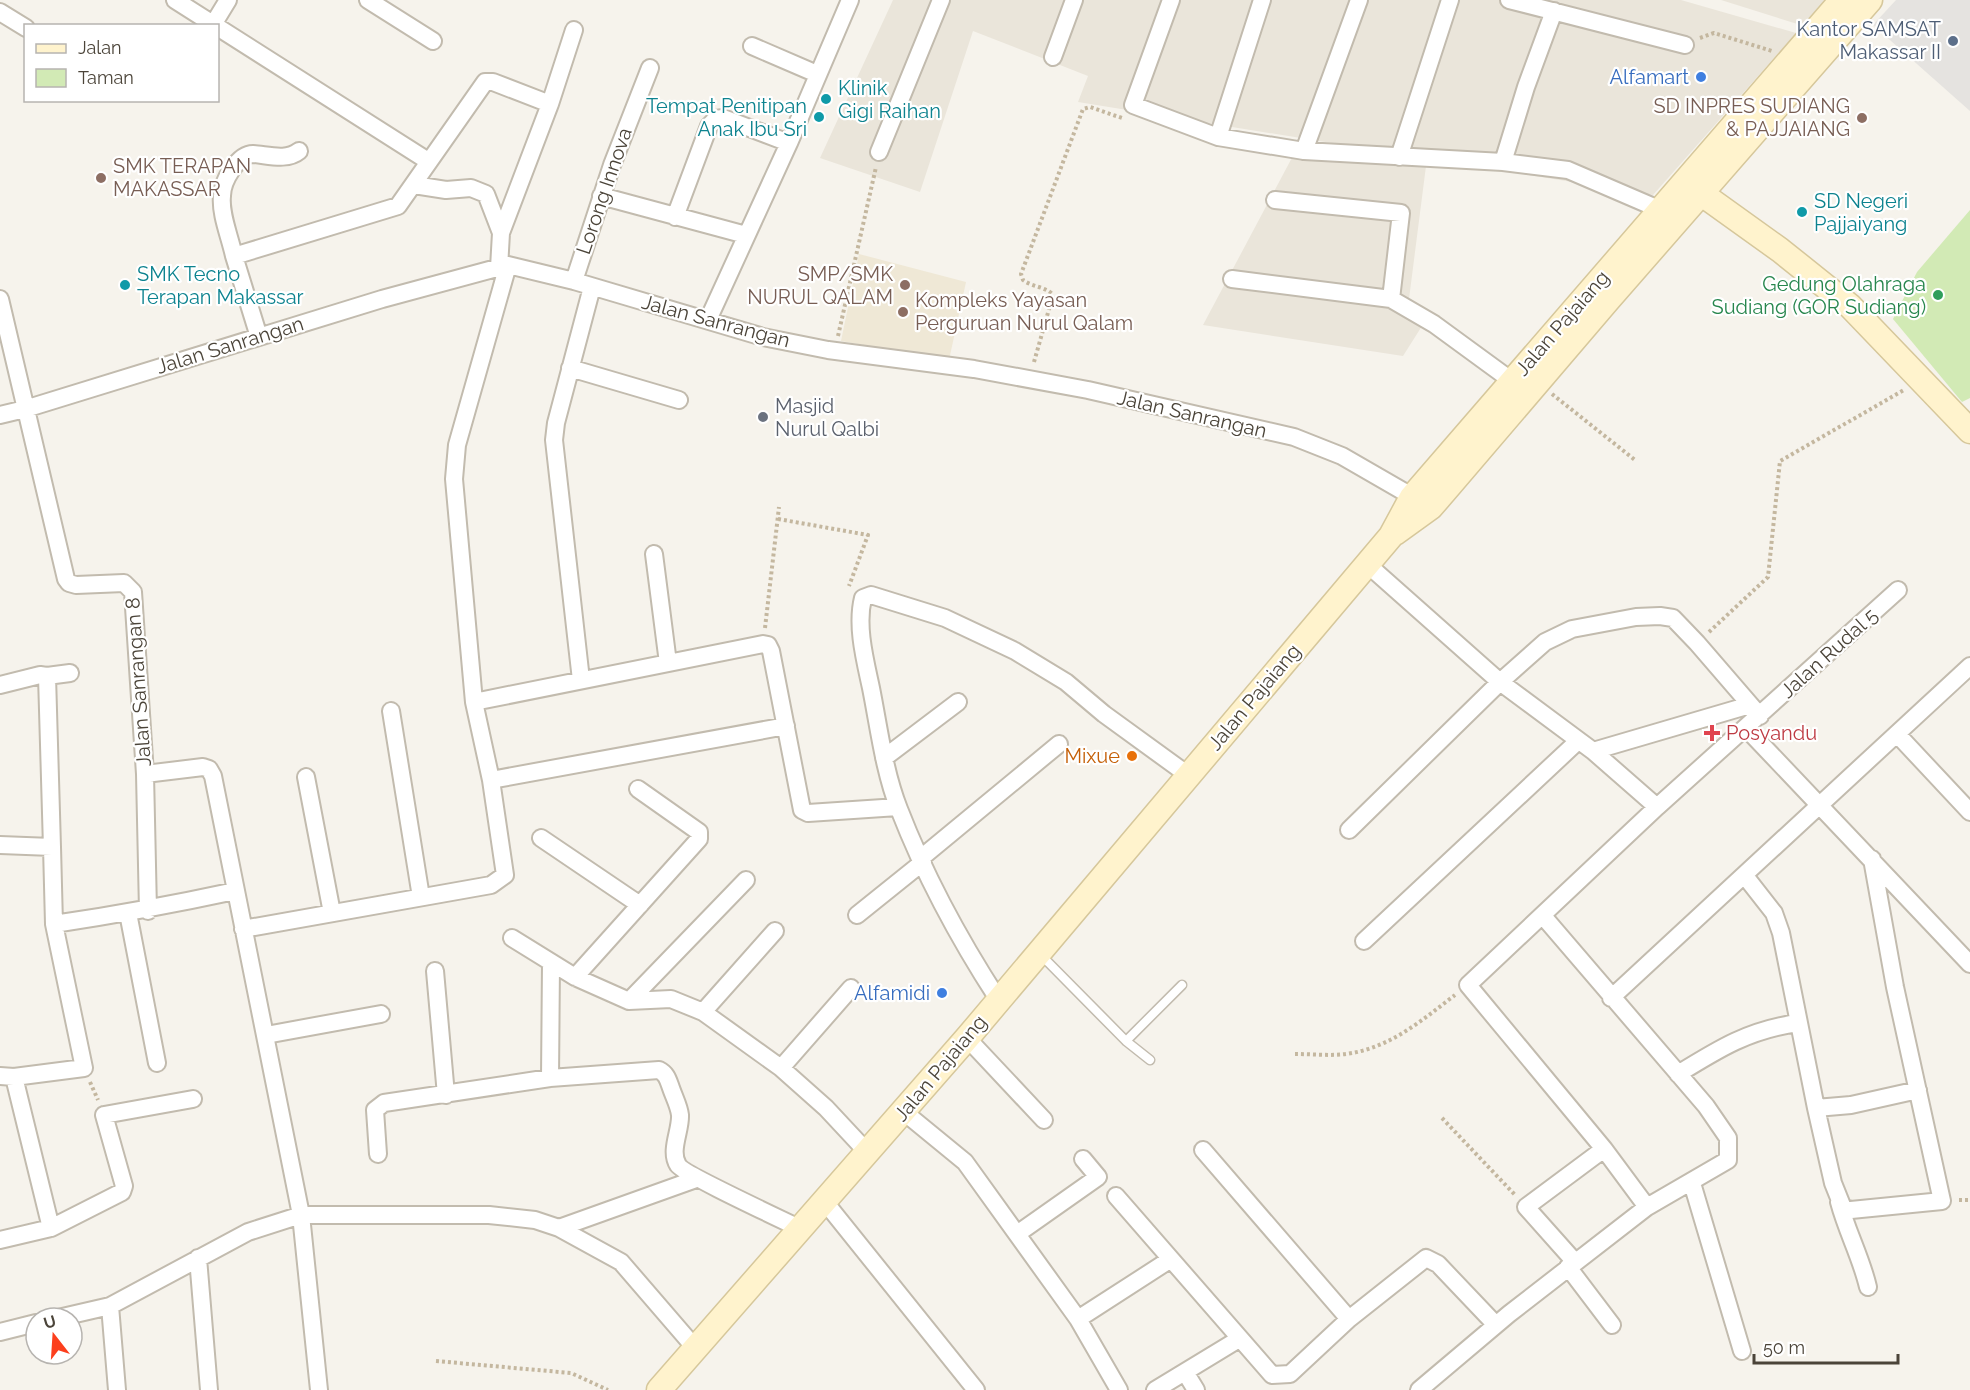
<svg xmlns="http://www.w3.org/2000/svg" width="1970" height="1390" viewBox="0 0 1970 1390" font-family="Raleway,sans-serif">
  <rect width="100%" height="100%" fill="#f6f3ec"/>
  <path fill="#eae5da" d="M893 0H1681L1796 33 1653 195 1078 102 1088 76 973 31 920 192 820 158Z
    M1721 0H1830L1807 27Z
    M1295 152 1426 166 1409 299 1429 315 1403 356 1203 325Z"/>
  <path fill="#efe8d6" d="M859 254 966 282 949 360 841 341Z"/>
  <path fill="#d2eab5" d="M1970 210V398L1962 402 1893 319 1917 272Z"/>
  <path fill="#e5e3e0" d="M1896 0H1970V111L1873 25Z"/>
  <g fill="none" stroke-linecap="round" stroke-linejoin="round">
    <g stroke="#c2bbae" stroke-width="11">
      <path id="lane" d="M1040 954 1126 1041 1150 1060
        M1126 1041 1182 985"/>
    </g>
    <g stroke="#c2bbae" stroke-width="20">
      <path id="street" d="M175 0 428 161
        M368 0 433 41
        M1171 0 1133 105 1218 137 1304 151 1503 162 1568 170 1661 210
        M1509 0 1685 45
        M0 12 26 28
        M214 23 228 0
        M752 46 817 74
        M1053 57 1074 0
        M1218 137 1262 0
        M1304 151 1359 0
        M879 152 941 0
        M1399 157 1450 0
        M1503 162 1526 87 1554 11
        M414 185 446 190 471 188 486 194 501 233 499 268
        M601 196 746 235
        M1275 200 1401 213 1391 299
        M675 217 709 126 716 119 723 118 789 143
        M501 233 550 104
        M234 256C230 237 220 214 222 196 222 181 238 154 253 154 268 155 287 161 299 151
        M1232 279 1391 299 1434 324 1512 381
        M574 281 612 165 650 68
        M0 299 66 579 69 583 76 585 124 583 133 592 145 774 148 911
        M708 320 789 143 850 0
        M259 337 234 256 398 206 485 82H493L550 104 574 30
        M570 368 679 400
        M0 415 25 409 382 299 508 265 574 281 763 337 828 350 974 369 1088 390 1294 437 1342 456 1420 501
        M654 554 668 663
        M1367 564 1500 682 1593 751 1657 807
        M47 676 70 673
        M581 680 554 440 556 423 592 287
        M0 685 40 675 47 676 52 847
        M474 702 763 644 768 645 771 651 802 810 808 813 898 807
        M391 711 421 897
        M1746 728 1970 964
        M1897 734 1970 812
        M1593 751 1750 705
        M884 758 958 702
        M145 774 203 767 209 769 213 776 301 1215 319 1390
        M306 777 332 913
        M491 780 786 726
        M1349 830 1500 682 1545 642 1572 629 1636 617 1660 616 1673 618 1697 643 1760 716
        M541 838 640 905
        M0 845 52 847 54 924C115 915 175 904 235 891
        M921 858 1059 744
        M1745 876 1774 913 1781 933 1816 1108 1851 1105 1918 1090
        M128 913 157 1063
        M857 915 923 862
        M243 929 491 885 505 875 491 780 474 702 454 479 457 445 508 265
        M512 938 575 977 629 1001 671 999 703 1012 781 1068 826 1108 868 1153
        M1364 941 1578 741
        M435 971 446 1095
        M575 977 699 839V832L638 789
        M1611 998 1970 666
        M998 999C959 939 925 876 899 809 884 771 879 728 871 688 865 660 856 626 863 598L871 595 945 618 1015 651 1066 682 1104 714 1188 775
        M629 1001 746 880
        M703 1012 775 931
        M266 1035 381 1014
        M967 1038 1044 1120
        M781 1068 851 988
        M1678 1074C1720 1048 1749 1030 1798 1023
        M0 1076 14 1077 84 1068 54 924
        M550 1078 551 964
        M1816 1108 1833 1183 1843 1208 1851 1210 1942 1201 1895 987 1872 859
        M904 1112 965 1162 1078 1319 1119 1390
        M1203 1150 1349 1319
        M378 1154 375 1110 384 1103 550 1078 659 1070C667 1074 668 1080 671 1088 674 1097 679 1106 680 1115 681 1130 669 1151 678 1165 683 1174 783 1220 801 1229
        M1692 1183 1742 1351
        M1116 1196 1272 1375 1290 1374 1349 1319 1426 1258 1438 1264 1496 1325
        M825 1202 976 1390
        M1839 1202C1847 1232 1861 1257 1868 1287
        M1647 1207 1604 1149 1468 985 1657 807 1898 590
        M51 1228 122 1192 124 1186 104 1115 193 1099
        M559 1228 696 1179
        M1017 1234 1098 1177 1083 1159
        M0 1240 51 1228 14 1077
        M198 1258 209 1390
        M1575 1262 1526 1207 1604 1149
        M1568 1267 1612 1325
        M110 1306 117 1390
        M58 1318 110 1306 248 1232 301 1215H489L535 1220 559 1228 621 1262 696 1349
        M1078 1319 1171 1259
        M0 1332 36 1323
        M1185 1372 1196 1390
        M1155 1390 1239 1339
        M1419 1390 1509 1314 1647 1207 1728 1160V1138L1706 1106 1543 916"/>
    </g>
    <g stroke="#d6c79b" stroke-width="27">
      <path id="secondary" d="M1688 184 1780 250 1850 306 1970 431
        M1395 533 1431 507 1450 485 1608 300 1870 0
        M659 1390 967 1038 1391 536 1412 497 1842 0"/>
    </g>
    <path stroke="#c4b79f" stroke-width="4" stroke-dasharray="3 3" stroke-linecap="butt" d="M1700 38 1714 33 1772 51
      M838 336 876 167
      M1034 362 1053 295C1047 287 1032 287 1023 280L1021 274 1083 109 1090 107 1122 118
      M1552 394 1635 460
      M778 519 868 535 849 586
      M765 628 779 507
      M1709 632 1768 577 1780 461 1904 390
      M1295 1054C1312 1054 1330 1056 1346 1054 1390 1048 1421 1021 1455 995
      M90 1082 98 1100
      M1442 1118 1516 1196
      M1959 1200H1970
      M436 1361 571 1373 608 1390"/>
    <use href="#lane" stroke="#fff" stroke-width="8"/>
    <use href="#street" stroke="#fff" stroke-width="16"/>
    <use href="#secondary" stroke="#fff3cd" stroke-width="24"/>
  </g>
  <circle fill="#5c6f8a" stroke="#fff" stroke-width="2" cx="1953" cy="41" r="6"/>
  <g fill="#3f7fe0" stroke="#fff" stroke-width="2">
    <circle cx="1701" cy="77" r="6"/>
    <circle cx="942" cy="993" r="6"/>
  </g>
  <g fill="#0f9aa8" stroke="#fff" stroke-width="2">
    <circle cx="826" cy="99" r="6"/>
    <circle cx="819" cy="117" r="6"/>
    <circle cx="1802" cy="212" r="6"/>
    <circle cx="125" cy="285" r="6"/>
  </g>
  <g fill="#8d6e63" stroke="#fff" stroke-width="2">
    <circle cx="1862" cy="118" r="6"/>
    <circle cx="101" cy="178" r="6"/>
    <circle cx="905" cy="285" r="6"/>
    <circle cx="903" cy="312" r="6"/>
  </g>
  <circle fill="#2e9e5b" stroke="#fff" stroke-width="2" cx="1938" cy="295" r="6"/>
  <circle fill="#6b7280" stroke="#fff" stroke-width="2" cx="763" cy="417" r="6"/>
  <path fill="#e0444e" stroke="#fff" stroke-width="2" d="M1709 724h6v6h6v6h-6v6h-6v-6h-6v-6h6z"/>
  <circle fill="#e8710a" stroke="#fff" stroke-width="2" cx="1132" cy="756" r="6"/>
  <g text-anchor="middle" stroke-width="4.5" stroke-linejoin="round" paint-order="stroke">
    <g font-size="20" fill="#4e5e75" stroke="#fff" text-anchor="end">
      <text x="1941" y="36">Kantor SAMSAT<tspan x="1941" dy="23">Makassar II</tspan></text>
    </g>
    <g font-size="20" fill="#366cbe" stroke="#fff" text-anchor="end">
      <text x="1689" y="84">Alfamart</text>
      <text x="930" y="1000">Alfamidi</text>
    </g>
    <g font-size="20" fill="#0d838f" stroke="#fff" text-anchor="start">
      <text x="838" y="95">Klinik<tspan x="838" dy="23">Gigi Raihan</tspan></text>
      <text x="807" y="113" text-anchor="end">Tempat Penitipan<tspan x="807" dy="23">Anak Ibu Sri</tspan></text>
      <text x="1814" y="208">SD Negeri<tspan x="1814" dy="23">Pajjaiyang</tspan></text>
      <text x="137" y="281">SMK Tecno<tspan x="137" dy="23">Terapan Makassar</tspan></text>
    </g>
    <g font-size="20" fill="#785e54" stroke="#fff" text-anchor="end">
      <text x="1850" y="113">SD INPRES SUDIANG<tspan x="1850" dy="23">&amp; PAJJAIANG</tspan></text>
      <text x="113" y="173" text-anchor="start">SMK TERAPAN<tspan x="113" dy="23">MAKASSAR</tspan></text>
      <text x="893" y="281">SMP/SMK<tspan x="893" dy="23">NURUL QALAM</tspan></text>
      <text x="915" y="307" text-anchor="start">Kompleks Yayasan<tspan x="915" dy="23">Perguruan Nurul Qalam</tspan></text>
    </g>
    <g font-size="20" fill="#4b4439" stroke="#fff">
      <text transform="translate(604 191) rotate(-71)" y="7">Lorong Innova</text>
      <text transform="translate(716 321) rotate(15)" y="7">Jalan Sanrangan</text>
      <text transform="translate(1562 323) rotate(-49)" y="7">Jalan Pajaiang</text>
      <text transform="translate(230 345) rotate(-17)" y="7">Jalan Sanrangan</text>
      <text transform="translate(1192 414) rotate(13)" y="7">Jalan Sanrangan</text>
      <text transform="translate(1829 653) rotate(-42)" y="7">Jalan Rudal 5</text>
      <text transform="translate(138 682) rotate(-94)" y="7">Jalan Sanrangan 8</text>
      <text transform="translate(1254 697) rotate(-50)" y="7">Jalan Pajaiang</text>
      <text transform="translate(940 1068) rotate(-50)" y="7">Jalan Pajaiang</text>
    </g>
    <g font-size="20" fill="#27864d" stroke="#fff" text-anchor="end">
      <text x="1926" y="291">Gedung Olahraga<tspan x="1926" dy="23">Sudiang (GOR Sudiang)</tspan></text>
    </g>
    <g font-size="20" fill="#5b616d" stroke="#fff" text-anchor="start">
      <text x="775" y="413">Masjid<tspan x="775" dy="23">Nurul Qalbi</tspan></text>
    </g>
    <g font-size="20" fill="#be3a42" stroke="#fff" text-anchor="start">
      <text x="1726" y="740">Posyandu</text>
    </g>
    <g font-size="20" fill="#c56008" stroke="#fff" text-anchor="end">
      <text x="1120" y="763">Mixue</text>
    </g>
  </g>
  <rect x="24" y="24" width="195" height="78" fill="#ffffff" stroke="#b7b4b0" stroke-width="1.5"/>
  <rect x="36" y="44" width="30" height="9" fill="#fff3cd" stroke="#b7b4b0" stroke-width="1.5"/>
  <text x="78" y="54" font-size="18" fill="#4b4439">Jalan</text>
  <rect x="36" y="69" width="30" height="18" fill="#d2eab5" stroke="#b7b4b0" stroke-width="1.5"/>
  <text x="78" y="84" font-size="18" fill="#4b4439">Taman</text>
  <g transform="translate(54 1336) rotate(343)"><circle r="28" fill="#ffffff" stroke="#b7b4b0" stroke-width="1.5"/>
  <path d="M0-4.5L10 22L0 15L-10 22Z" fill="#fc3f1d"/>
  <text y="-9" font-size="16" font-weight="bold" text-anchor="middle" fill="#4b4439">U</text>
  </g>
  <path d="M1754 1354v9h144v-9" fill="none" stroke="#4b4439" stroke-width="3"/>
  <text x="1763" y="1354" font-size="18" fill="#4b4439" stroke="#ffffff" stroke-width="4.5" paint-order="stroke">50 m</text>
</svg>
